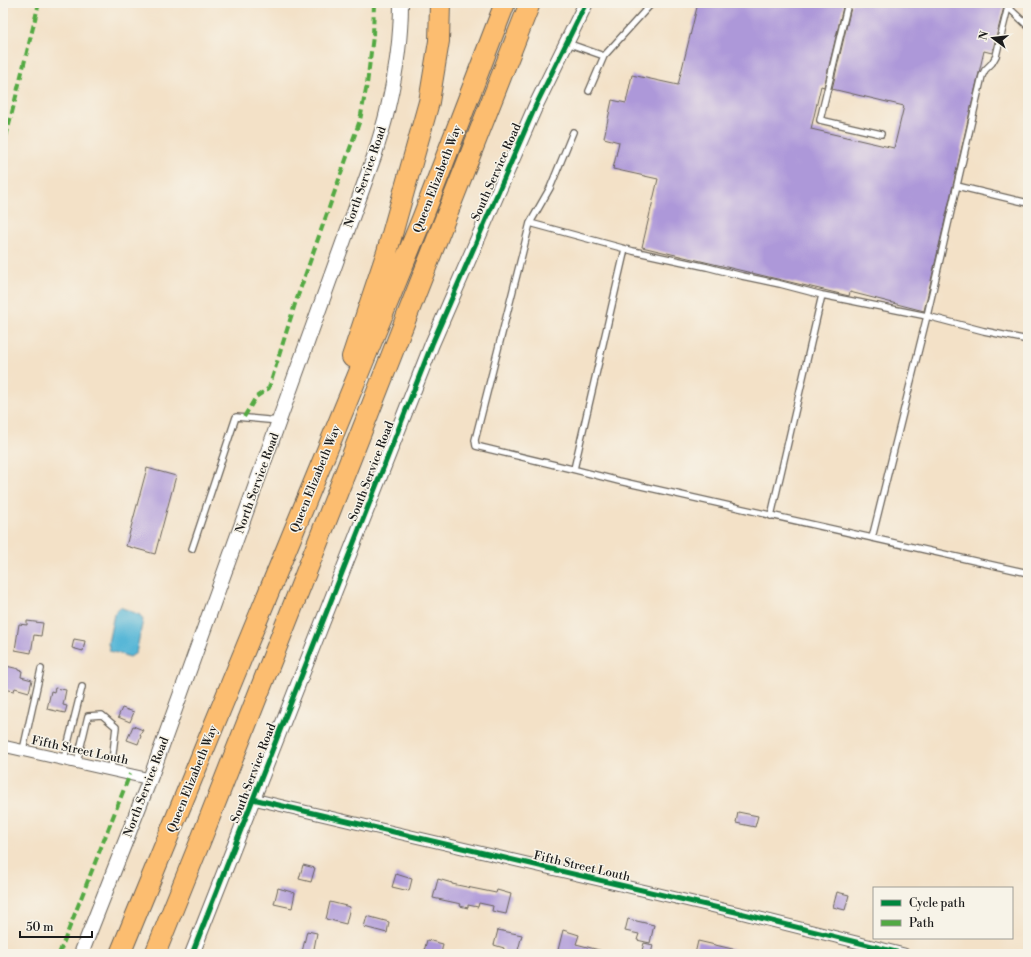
<svg xmlns="http://www.w3.org/2000/svg" width="1031" height="957" viewBox="0 0 1031 957" font-family="'Libre Bodoni',serif">
  <rect width="100%" height="100%" fill="#f7f3e8"/>
  <filter id="ink" filterUnits="userSpaceOnUse"><feTurbulence type="fractalNoise" baseFrequency=".025" numOctaves="2"/><feDisplacementMap in="SourceGraphic" scale="8" xChannelSelector="R" yChannelSelector="G"/><feConvolveMatrix kernelMatrix="1 2 1 2 8 2 1 2 1" color-interpolation-filters="sRGB"/></filter>
  <filter id="wash" filterUnits="userSpaceOnUse"><feTurbulence type="fractalNoise" baseFrequency=".012" numOctaves="4" result="noise"/><feDisplacementMap in="SourceGraphic" scale="16" xChannelSelector="R" yChannelSelector="G"/><feGaussianBlur stdDeviation="0.9" result="paint"/><feColorMatrix in="noise" values="0 0 0 0 0 0 0 0 0 0 0 0 0 0 0 0 0 1.4 0 .05"/><feComposite in="paint" operator="in"/></filter>
  <g filter="url(#wash)">
    <rect width="100%" height="100%" fill="#f3e1c7"/>
    <path fill="#59b7d7" stroke="#3a6a7a" d="M120 607 140 615 143 620 136 653 130 657 110 651 108 643 114 614Z"/>
    <g id="blocks">
      <path fill="#ad98d9" d="M698 3H844L824 87 821 86 811 129 894 148 904 106 832 89 852 3H1005L992 53 984 51 924 311 850 292 849 296 642 247 658 179 613 169 619 142 604 138 612 100 626 103 632 75 678 85Z
        M147 468 176 476 155 554 126 546Z
        M27 621 43 623 41 636 34 635 31 653 15 650 19 624 27 625Z
        M74 639 85 641 83 651 72 648Z
        M6 666 19 669V670L22 671 21 677 32 680 29 692 15 688 14 691 3 689V682Z
        M55 688 66 690 63 705 67 706 65 713 47 709 51 691 54 692Z
        M122 708 134 712 130 722 118 717Z
        M133 726 143 730 140 735 141 736 138 744 127 740Z
        M738 812 758 816 755 827 736 823Z
        M303 865 315 868 311 882 299 879Z
        M396 874 412 879 409 891 392 887Z
        M438 879 452 883V884L496 893 497 890 511 894 506 914 492 911 493 906 479 903 478 907 468 905V908L460 906 461 904 433 898Z
        M278 888 295 893 292 908 274 904Z
        M837 892 849 895 845 910 833 907Z
        M330 902 350 907 346 924 326 919Z
        M367 916 389 922 387 933 364 927Z
        M628 919 654 925 650 943 637 940 639 934 625 931Z
        M498 930 522 935 517 954H508L503 953 504 948 494 945Z
        M563 930 579 935 576 944 603 951V954H557Z
        M307 931 317 933 313 954 302 952Z
        M427 940 443 944 441 954H436L424 951Z
        M698 941 741 951V954H695Z
        M644 943 653 945 651 954H641Z"/>
    </g>
  </g>
  <g filter="url(#ink)">
    <use href="#blocks" fill-opacity="0" stroke="#676158" stroke-width="1"/>
    <g fill="none" stroke-linecap="round" stroke-linejoin="round">
      <g stroke="#676158" stroke-width="8">
        <path id="service" d="M848 3 820 120 881 134
          M1008 7 1028 26
          M567 43 604 56 589 91
          M604 56 652 3
          M573 132 550 188 530 223 475 440 476 446 576 470 619 481 1028 573
          M957 186 1028 203
          M530 223 633 251 707 267 742 276 780 284 822 295 927 316 984 331 1028 340
          M574 469 625 249
          M771 516 822 295
          M872 538 927 316 982 76 985 70 992 63 996 56 1009 3
          M192 549 236 417 279 421
          M23 750 41 669
          M64 759 82 687
          M77 762 88 716 102 715 116 727 111 770"/>
      </g>
      <g stroke="#676158" stroke-width="13">
        <path id="minor" d="M3 746 150 779
          M253 799 740 913 904 954"/>
      </g>
      <g stroke="#676158" stroke-width="16">
        <path id="tertiary" d="M81 954 150 779 375 154C379 139 385 123 388 107 396 73 401 38 401 3
          M192 954 432 344 536 105 586 3"/>
      </g>
      <g stroke="#676158" stroke-width="22">
        <path id="motorway" d="M352 357 387 252 429 102 439 41 440 3
          M120 954 422 219 505 3
          M155 954 202 837 530 3"/>
      </g>
      <use href="#service" stroke="#fff" stroke-width="5.5"/>
      <use href="#minor" stroke="#fff" stroke-width="11"/>
      <use href="#tertiary" stroke="#fff" stroke-width="14"/>
      <use href="#motorway" stroke="#fcbd6f" stroke-width="20"/>
      <path stroke="#52a943" stroke-width="4" stroke-dasharray="8 4" stroke-linecap="butt" d="M3 149 39 3
        M244 417 256 397 269 388 295 304 360 120 367 84 373 36 374 3
        M59 954 130 774"/>
      <g stroke="#f7f3e8" stroke-width="8">
        <path id="cycleway" d="M253 799 740 913 904 954
          M192 954 432 344 536 105 586 3"/>
      </g>
      <use href="#cycleway" stroke="#00873e" stroke-width="5"/>
    </g>
  </g>
  <g text-anchor="middle" stroke-width="3" stroke-linejoin="round" paint-order="stroke">
    <g font-size="12" fill="#1c1c1c" stroke="#f7f3e8">
      <text transform="translate(496 172) rotate(-66)" y="4">South Service Road</text>
      <text transform="translate(365 177) rotate(-71)" y="4">North Service Road</text>
      <text transform="translate(437 179) rotate(-69)" y="4">Queen Elizabeth Way</text>
      <text transform="translate(371 471) rotate(-69)" y="4">South Service Road</text>
      <text transform="translate(315 479) rotate(-68)" y="4">Queen Elizabeth Way</text>
      <text transform="translate(257 483) rotate(-70)" y="4">North Service Road</text>
      <text transform="translate(80 750) rotate(12)" y="4">Fifth Street Louth</text>
      <text transform="translate(253 773) rotate(-69)" y="4">South Service Road</text>
      <text transform="translate(192 779) rotate(-68)" y="4">Queen Elizabeth Way</text>
      <text transform="translate(146 787) rotate(-69)" y="4">North Service Road</text>
      <text transform="translate(582 866) rotate(13)" y="4">Fifth Street Louth</text>
    </g>
  </g>
  <rect width="1031" height="957" fill="none" stroke="#f7f3e8" stroke-width="16"/>
  <rect x="873" y="887" width="140" height="52" fill="#f7f3e8" stroke="#9f9d96"/>
  <rect x="881" y="900" width="20" height="6" fill="#00873e" stroke="#9f9d96"/>
  <text x="909" y="907" font-size="12" fill="#1c1c1c">Cycle path</text>
  <rect x="881" y="920" width="20" height="6" fill="#52a943" stroke="#9f9d96"/>
  <text x="909" y="927" font-size="12" fill="#1c1c1c">Path</text>
  <g transform="translate(993 38) rotate(285)" stroke="#f7f3e8" stroke-width="3" paint-order="stroke">
  <path d="M0-3L7 15L0 10L-7 15Z" fill="#1c1c1c"/>
  <text y="-6" font-size="11" font-weight="bold" text-anchor="middle" fill="#1c1c1c">N</text>
  </g>
  <path d="M20 931v6h72v-6" fill="none" stroke="#1c1c1c" stroke-width="2"/>
  <text x="26" y="931" font-size="12" fill="#1c1c1c" stroke="#f7f3e8" stroke-width="3" paint-order="stroke">50 m</text>
</svg>
